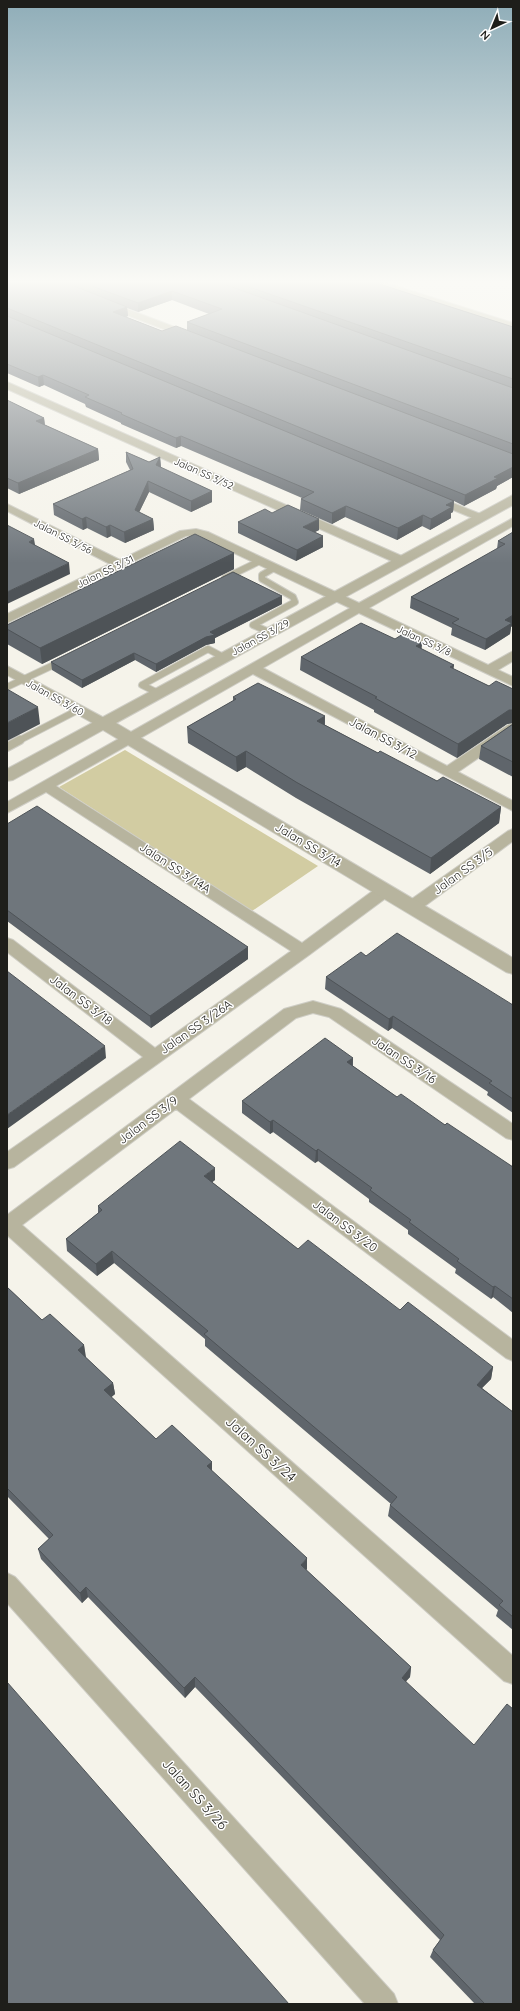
<svg xmlns="http://www.w3.org/2000/svg" width="520" height="2011" viewBox="0 0 520 2011" font-family="Quicksand,sans-serif">
  <rect width="100%" height="100%" fill="#f5f3ea"/>
  <path fill="#d2cca2" d="M125 750 318 866 252 911 59 787Z"/>
  <g fill="none" stroke-linecap="round" stroke-linejoin="round">
    <g stroke="#cecdc5" stroke-width="8">
      <path id="service-far1" d="M225 578 260 561
        M269 632 253 625 295 602 293 597 262 579V575L274 568
        M7 687 62 661
        M158 693 142 685 208 649 223 657
        M18 741 78 710"/>
    </g>
    <g stroke="#cecdc5" stroke-width="10">
      <path id="service" d="M7 747 20 740"/>
    </g>
    <g stroke="#cecdc5" stroke-width="2">
      <path id="minor" d="M372 282H383L513 323V329Z
        M106 301 193 334 195 336 190 339 187 338 103 306 102 304Z
        M7 382 404 557 406 560 400 564 396 563 7 389Z
        M433 495 483 515 485 517 483 519H475L429 500 427 498 429 496Z
        M7 504 120 560 180 531 196 529 208 532 359 603 513 518V526L369 608 488 665 513 651V661L498 670 513 677V686L359 613 263 668 447 766 508 725 513 724V734L458 772 513 801V811L253 674 56 786 302 943 378 887 384 886 390 887 392 891 390 895 309 955 14 1167 7 1169V1152L143 1057 7 952V938L13 940 155 1048 291 951 46 792 7 813V802L350 608 196 535 186 536 7 623V614L110 564 7 511Z
        M7 666 108 720 110 723 108 726H98L7 675Z
        M513 829V841L418 911 412 912 406 911 404 907 406 903 508 831Z
        M313 1001 341 1009 513 1124V1140L506 1138 329 1017 313 1013 296 1018 189 1099 513 1340V1361L506 1358 176 1109 22 1225 513 1656V1684L504 1681 7 1235V1215L284 1009Z
        M7 1573 15 1577 394 1994 398 2004H365L7 1603Z"/>
    </g>
    <g stroke="#cecdc5" stroke-width="2">
      <path id="tertiary" d="M513 495V505L116 723 513 958V974L506 972 103 730 13 780 7 781V769Z"/>
    </g>
    <use href="#service-far1" stroke="#b7b49e" stroke-width="6"/>
    <use href="#service" stroke="#b7b49e" stroke-width="8"/>
    <use href="#minor" fill="#b7b49e" fill-rule="evenodd"/>
    <use href="#tertiary" fill="#b7b49e" fill-rule="evenodd"/>
  </g>
  <path fill="#5f656b" fill-rule="evenodd" d="M7 282H373L513 327V477L497 486 496 489 464 506 454 501 453 512 451 513V518L430 530 422 526 397 540 345 517 332 524 300 510 301 499 302 498 181 446 176 448 121 424V423L86 407 85 404 44 385 39 387 7 373ZM172 300 209 314 187 322V330L162 331 126 317 128 316 127 308 138 312Z
    M7 400 44 418 45 425 98 449 99 460 19 494 7 488Z
    M126 452 149 462 160 457 161 468 212 491V502L191 512 149 492 139 512 153 519 154 530 125 543 111 536 107 538 87 528 83 530 54 515 53 504 130 470 126 462Z
    M272 513 319 530 315 532 323 536V547L296 561 238 533V522Z
    M513 532 511 627 510 634 485 650 451 635 452 628 410 608 411 597 497 549 498 541Z
    M234 553V569L42 664 7 644V625Z
    M282 596V604L215 638V643L206 645 156 672 135 660 82 688 52 670 51 662Z
    M422 643 421 649 454 665 453 669 489 686 513 689V723L507 724 457 758 374 712V710L300 670 301 657Z
    M233 697 325 716V725L378 753 437 781 501 807 499 823 430 874 296 798 246 767 237 772 188 743 187 727 233 701Z
    M513 724V777L479 759 481 746Z
    M7 824 248 947V959L151 1028 7 921Z
    M366 956 513 1005V1113L487 1095 488 1092 392 1028 388 1031 325 989 326 977Z
    M353 1058V1066L397 1097 445 1125 513 1167V1313L493 1297 491 1299 455 1273 456 1269 408 1234V1230L369 1202V1199L318 1161 315 1163 273 1132 270 1134 242 1113V1101Z
    M215 1180 212 1182 298 1249 493 1367 491 1379 482 1388 513 1412V1630L496 1616 498 1610 388 1516 390 1505 391 1504 205 1346V1339L114 1263 97 1276 67 1251 66 1239 98 1213V1206Z
    M7 1287 42 1320 84 1345 85 1357 113 1383 115 1394 111 1397 156 1439 212 1462V1471L307 1569 306 1570 411 1667 410 1677 406 1681 513 2004H475L430 1957 433 1950 440 1940 195 1687 185 1698 88 1597 82 1603 41 1559 38 1549 49 1539 7 1496Z"/>
  <path fill="#4e5357" d="M172 291V300L138 312V303Z
    M127 307 128 316 113 322V312Z
    M43 375 44 385 39 387 38 377Z
    M44 418 45 428 36 421Z
    M181 436V446L176 448V438Z
    M98 449 99 460 19 494 18 483Z
    M160 457 161 468 156 465Z
    M513 467V477L497 486 496 489 464 506 465 495 494 477Z
    M148 481 149 492 135 521V510Z
    M212 491V502L191 512V501Z
    M454 501 453 512 451 513V518L430 530 431 519 446 505Z
    M346 506 345 517 332 524V513Z
    M423 515 422 526 397 540 398 528Z
    M86 517 87 528 83 530 82 519Z
    M153 519 154 530 125 543 124 532Z
    M319 519V530L303 538V527Z
    M110 525 111 536 107 538 106 527Z
    M323 536V547L296 561 297 550Z
    M34 539 36 550 29 542Z
    M234 553V569L42 664 40 648Z
    M69 563 70 574 7 604V592Z
    M282 596V604L215 638V643L206 645 156 672V664L210 632Z
    M513 615V626L511 627 510 634 485 650 486 639 505 620Z
    M422 643 421 656 416 646Z
    M134 653 135 660 82 688V680Z
    M454 665 452 678 450 667Z
    M38 707 40 724 7 741V723Z
    M509 710H513V723L507 724 457 758 458 744Z
    M325 716 324 731 317 721Z
    M246 751V767L237 772 236 757Z
    M501 807 499 823 430 874 431 858Z
    M248 947V959L151 1028 150 1016Z
    M393 1016 392 1028 388 1031 389 1019Z
    M105 1046 106 1058 7 1129V1115Z
    M353 1058 352 1070 347 1062Z
    M273 1120V1132L270 1134V1122Z
    M318 1149V1161L315 1163 316 1151Z
    M215 1168V1180L205 1188 204 1176Z
    M112 1251 114 1263 97 1276 96 1264Z
    M495 1286 493 1297 491 1299 493 1287Z
    M84 1345 86 1357 80 1362 78 1350Z
    M493 1367 491 1379 474 1396 477 1385Z
    M113 1383 115 1394 106 1402 104 1390Z
    M212 1462V1473L207 1466Z
    M307 1558V1569L300 1576 301 1565Z
    M86 1587 88 1597 82 1603 80 1593Z
    M411 1667 410 1677 400 1688 402 1678Z
    M195 1677V1687L185 1698 184 1688Z"/>
  <path fill="#6f767c" stroke="#4e5357" d="M7 282H64L127 307 113 312 162 331 176 326 513 454V467L494 477 498 478 465 495 7 308Z
    M81 282H218L513 388V444L187 322 222 309 172 291 138 303Z
    M235 282H373L513 327V379Z
    M7 316 454 501 446 505 452 507 431 519 423 515 398 528 346 506 332 513 301 499 314 492 181 436 176 438 121 414 122 413 85 397 89 395 43 375 38 377 7 364Z
    M7 400 44 418 36 421 98 449 18 483 7 478Z
    M126 452 149 462 160 457 156 465 212 491 191 501 148 481 135 510 153 519 124 532 110 525 106 527 86 517 82 519 53 504 133 469Z
    M288 505 319 519 303 527 323 536 297 550 238 522 265 509 272 513Z
    M7 525 34 539 29 542 69 563 7 592Z
    M513 532V615L505 620 512 623 486 639 452 623 459 619 411 597 505 544 498 541Z
    M195 534 234 553 40 648 7 629V625Z
    M233 572 282 596 210 632 215 635 206 637 156 664 134 653 82 680 51 662Z
    M361 623 395 639 403 634 422 643 416 646 454 665 450 667 489 686 496 681 513 689V710H509L458 744 375 698 377 697 301 657Z
    M258 683 325 716 317 721 378 753 380 751 437 781 443 777 501 807 431 858 296 782 246 751 236 757 187 727 236 699 233 697Z
    M7 689 38 707 7 723Z
    M513 724V762L481 746Z
    M37 806 248 947 150 1016 7 910V824Z
    M397 933 513 1005V1099L489 1083 492 1081 393 1016 389 1019 326 977 361 952 366 956Z
    M7 971 105 1046 7 1115Z
    M325 1038 353 1058 347 1062 397 1097 401 1094 445 1125 447 1123 513 1167V1299L495 1286 493 1287 457 1261 459 1259 409 1222 411 1220 370 1190 372 1188 318 1149 316 1151 273 1120 270 1122 242 1101Z
    M180 1141 215 1168 204 1176 298 1249 308 1240 400 1310 408 1302 493 1367 477 1385 513 1412V1617L499 1605 503 1601 390 1505 397 1497 204 1334 208 1331 112 1251 96 1264 66 1239 102 1210 98 1206Z
    M7 1287 42 1320 50 1314 84 1345 78 1350 113 1383 104 1390 156 1439 172 1425 212 1462 207 1466 307 1558 301 1565 411 1667 402 1678 474 1745 507 1704 513 1709V2004H485L433 1950 444 1935 195 1677 184 1688 86 1587 80 1593 38 1549 53 1535 7 1488Z
    M7 1682 289 2004H7Z"/>
  <linearGradient id="sky" x2="0" y2="1"><stop stop-color="#8fadb8"/><stop offset="0.5" stop-color="#fafaf6"/><stop offset="1" stop-color="#fafaf6" stop-opacity="0"/></linearGradient>
  <rect width="520" height="563" fill="url(#sky)"/>
  <g text-anchor="middle" stroke-width="3" stroke-linejoin="round" paint-order="stroke">
    <g font-size="10" fill="#1e1e1a" stroke="#fff">
      <text transform="translate(204 473) rotate(24)" y="4">Jalan SS 3/52</text>
      <text transform="translate(63 536) rotate(27)" y="4">Jalan SS 3/56</text>
      <text transform="translate(105 571) rotate(-26)" y="4">Jalan SS 3/31</text>
      <text transform="translate(260 637) rotate(-29)" y="4">Jalan SS 3/29</text>
      <text transform="translate(424 640) rotate(25)" y="4">Jalan SS 3/8</text>
      <text transform="translate(55 697) rotate(29)" y="4">Jalan SS 3/60</text>
    </g>
    <g font-size="12" fill="#1e1e1a" stroke="#fff">
      <text transform="translate(383 738) rotate(28)" y="4">Jalan SS 3/12</text>
      <text transform="translate(308 845) rotate(31)" y="4">Jalan SS 3/14</text>
      <text transform="translate(175 868) rotate(33)" y="4">Jalan SS 3/14A</text>
      <text transform="translate(463 871) rotate(-36)" y="4">Jalan SS 3/5</text>
      <text transform="translate(81 1000) rotate(37)" y="4">Jalan SS 3/18</text>
      <text transform="translate(196 1027) rotate(-35)" y="4">Jalan SS 3/26A</text>
      <text transform="translate(404 1060) rotate(34)" y="4">Jalan SS 3/16</text>
      <text transform="translate(148 1120) rotate(-37)" y="4">Jalan SS 3/9</text>
      <text transform="translate(345 1226) rotate(37)" y="4">Jalan SS 3/20</text>
    </g>
    <g font-size="14" fill="#1e1e1a" stroke="#fff">
      <text transform="translate(261 1449) rotate(42)" y="5">Jalan SS 3/24</text>
      <text transform="translate(195 1794) rotate(48)" y="5">Jalan SS 3/26</text>
    </g>
  </g>
  <rect width="520" height="2011" fill="none" stroke="#1e1e1a" stroke-width="16"/>
  <g transform="translate(492 28) rotate(224)" stroke="#ffffff" stroke-width="3" paint-order="stroke">
  <path d="M0-3L7 15L0 10L-7 15Z" fill="#1e1e1a"/>
  <text y="-6" font-size="11" font-weight="bold" text-anchor="middle" fill="#1e1e1a">N</text>
  </g>
</svg>
